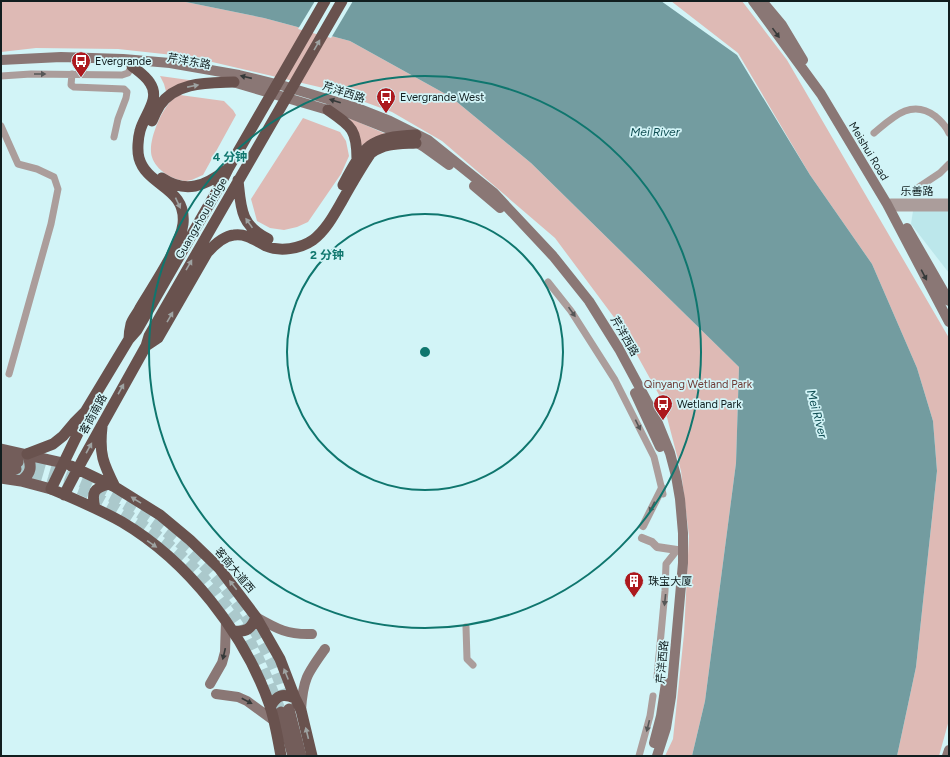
<svg xmlns="http://www.w3.org/2000/svg" width="950" height="757" viewBox="0 0 950 757" font-family="Figtree,'Noto Sans SC',sans-serif">
  <rect width="100%" height="100%" fill="#d2f4f7"/>
  <path fill="#bce7eb" d="M913 211H949V273L911 224Z"/>
  <path fill="#debab5" d="M1 1H181L264 18 350 41 451 97 531 163 739 367 736 463 705 701 692 756H665L673 739 684 634 689 536 681 471 663 402 622 328 555 238 442 141 392 112 332 90 191 57 118 49 36 48 1 52Z
    M671 1H742L787 60 949 338V720L939 756H897L916 667 937 471 933 421 917 368 872 264 810 175 738 53Z
    M160 76 196 81 167 95 164 84Z
    M180 95 224 101 233 110 236 115 203 175C198 177 191 181 186 181 172 180 156 170 152 157 147 143 161 110 172 100 174 98 177 96 180 95Z
    M303 118 340 132 346 141 349 156 341 174 308 222 297 227 284 230 270 228 257 221 251 199Z
    M349 118 386 134 374 138 361 146 357 132Z"/>
  <path fill="#739ca0" d="M181 1H661L737 55 810 175 872 264 917 368 933 421 937 471 916 667 897 756H692L705 701 736 463 739 367 531 163 451 97 350 41 264 18Z"/>
  <path fill="#d2f4f7" d="M315 1H353L331 38 298 29Z"/>
  <g fill="none" stroke-linecap="round" stroke-linejoin="round">
    <path stroke="#abc9cc" stroke-width="11" stroke-dasharray="11 5.5" stroke-linecap="butt" d="M18 462C35 467 52 471 68 477 157 511 229 575 271 661 278 676 283 693 289 709
      M16 469C41 477 67 483 91 494 142 520 187 554 222 600 228 607 234 614 239 621 256 650 269 681 281 712"/>
    <path stroke="#ab9d9b" stroke-width="7" d="M72 74 71 85 74 87 124 89 127 92 126 98 118 119 114 137
      M1 76 31 74 122 75 128 73 132 66
      M1 126 18 164 37 169 54 177 58 189 51 224 9 374
      M874 133C892 118 911 98 935 116 941 121 946 126 949 133
      M919 187 940 173 949 164
      M887 204 891 202H949
      M890 210 895 208H949
      M548 282 571 311 615 380 654 457 663 494
      M466 627 467 659 473 665
      M657 677 665 591 666 564 677 550
      M639 756 650 716 653 696"/>
    <path stroke="#ab9d9b" stroke-width="8" d="M643 526 662 488
      M642 538 652 542 657 547 677 550"/>
    <path stroke="#8a7775" stroke-width="10" d="M753 1 821 94 887 204 949 322
      M762 1 782 25 803 60
      M1 60 61 57 123 59 170 63 239 75 284 86 357 108 390 121 428 140 494 193 553 256 589 301 619 349 655 416 670 453 676 476 680 499 683 533V563L671 697 666 728 657 756
      M226 80 328 110 349 113 404 135 424 147 449 165
      M474 186 500 208
      M907 228 949 301
      M635 393 660 447
      M256 617C277 629 288 635 312 634
      M210 684 222 663 225 652 226 621
      M216 694 238 697 247 701 273 720
      M301 710C303 679 307 674 325 649
      M654 743 661 716 666 683
      M947 756 949 750"/>
    <path stroke="#735d5a" stroke-width="11" d="M1 449 63 463
      M1 459 18 462
      M1 467 16 469
      M1 478 21 481 51 489
      M21 481C32 473 32 466 27 454
      M289 709 301 756
      M281 712 293 756"/>
    <path stroke="#69524e" stroke-width="11" d="M328 110C351 126 357 129 357 159
      M152 121C154 116 157 110 160 105 177 81 209 83 234 82
      M162 178C186 194 205 186 226 170
      M238 180C241 208 240 225 268 239
      M343 185C364 145 370 137 416 135
      M129 339C129 334 130 328 131 324 133 318 138 313 140 308 153 286 180 247 183 224 187 187 147 187 139 158 137 151 138 138 140 131 144 115 161 99 150 83 146 76 138 71 132 66
      M146 346 158 338 207 253C214 245 223 236 234 235 246 233 256 241 266 246 280 252 300 249 313 240 326 230 334 215 342 201 351 185 360 169 371 153 385 143 399 144 416 143
      M102 427C99 454 103 463 115 487
      M27 454 53 444 63 436 74 423 85 412
      M71 466 115 487 160 515 190 540 219 568 256 617 280 659 295 698 301 710 312 756
      M64 495 83 459 146 346 149 336 342 1
      M95 508C91 492 94 488 109 484
      M234 631C247 632 251 629 256 617
      M270 707C277 695 282 693 295 698
      M281 756C278 739 275 722 270 706 245 634 188 561 122 522 99 509 75 499 51 489L81 427 85 412 129 339 137 330 218 189 228 169 325 1"/>
  </g>
  <defs><path id="oneway-solid" d="M-6-.8H1V-3.2L6.5 0L1 3.2V.8H-6Z"/></defs>
  <g fill="#353939">
    <use href="#oneway-solid" transform="translate(776 33) rotate(54)"/>
    <use href="#oneway-solid" transform="translate(246 77) rotate(-167)"/>
    <use href="#oneway-solid" transform="translate(335 101) rotate(-163)"/>
    <use href="#oneway-solid" transform="translate(924 275) rotate(62)"/>
    <use href="#oneway-solid" transform="translate(224 654) rotate(103)"/>
    <use href="#oneway-solid" transform="translate(247 701) rotate(28)"/>
  </g>
  <g fill="#9ea3a2">
    <use href="#oneway-solid" transform="translate(317 45) rotate(-60)"/>
    <use href="#oneway-solid" transform="translate(193 86) rotate(-11)"/>
    <use href="#oneway-solid" transform="translate(178 203) rotate(65)"/>
    <use href="#oneway-solid" transform="translate(249 223) rotate(-125)"/>
    <use href="#oneway-solid" transform="translate(189 265) rotate(-60)"/>
    <use href="#oneway-solid" transform="translate(170 317) rotate(-60)"/>
    <use href="#oneway-solid" transform="translate(121 389) rotate(-61)"/>
    <use href="#oneway-solid" transform="translate(89 448) rotate(-61)"/>
    <use href="#oneway-solid" transform="translate(136 500) rotate(-148)"/>
    <use href="#oneway-solid" transform="translate(152 544) rotate(35)"/>
    <use href="#oneway-solid" transform="translate(233 585) rotate(-128)"/>
    <use href="#oneway-solid" transform="translate(286 674) rotate(-112)"/>
    <use href="#oneway-solid" transform="translate(307 733) rotate(-104)"/>
  </g>
  <g fill="#565757">
    <use href="#oneway-solid" transform="translate(40 74)"/>
    <use href="#oneway-solid" transform="translate(572 312) rotate(55)"/>
    <use href="#oneway-solid" transform="translate(638 425) rotate(64)"/>
    <use href="#oneway-solid" transform="translate(652 507) rotate(117)"/>
    <use href="#oneway-solid" transform="translate(665 600) rotate(96)"/>
    <use href="#oneway-solid" transform="translate(648 726) rotate(104)"/>
  </g>
  <g fill="none" stroke="#0f766e" stroke-width="2">
    <circle cx="425" cy="352" r="138"/>
    <circle cx="425" cy="352" r="276"/>
  </g>
  <defs>
    <g id="bus-pin" transform="scale(1)"><path d="M0 17L-7.5 6A9.5 9.5 0 1 1 7.5 6Z" fill="#ac191e" stroke="#d2f4f7"/><path d="M-5-6H5V4H4V6H2V4H-2V6H-4V4H-5ZM-3.5-4V0h7V-4ZM-3.5 1.2v1.5H-2V1.2ZM2 1.2v1.5H3.5V1.2Z" fill="#fff"/></g>
    <g id="building-pin" transform="scale(1)"><path d="M0 17L-7.5 6A9.5 9.5 0 1 1 7.5 6Z" fill="#ac191e" stroke="#d2f4f7"/><path d="M-4-6H4V6H1V3H-1V6H-4ZM-2.5-4.3h1.7v1.8h-1.7ZM.8-4.3h1.7v1.8H.8ZM-2.5-1h1.7V.8h-1.7ZM.8-1h1.7V.8H.8Z" fill="#fff"/></g>
  </defs>
  <g fill-rule="evenodd">
    <use href="#bus-pin" x="81" y="61"/>
    <use href="#bus-pin" x="386" y="97"/>
    <use href="#bus-pin" x="663" y="404"/>
    <use href="#building-pin" x="634" y="581"/>
  </g>
  <g text-anchor="middle" stroke-width="3.5" stroke-linejoin="round" paint-order="stroke">
    <g font-size="11" fill="#111e1f" stroke="#d2f4f7" text-anchor="start">
      <text x="95" y="65">Evergrande</text>
      <text x="400" y="101">Evergrande West</text>
      <text x="677" y="408">Wetland Park</text>
      <text x="648" y="585">珠宝大厦</text>
    </g>
    <g font-size="11" fill="#111e1f" stroke="#d2f4f7">
      <text transform="translate(189 61) rotate(10)" y="4">芹洋东路</text>
      <text transform="translate(344 92) rotate(18)" y="4">芹洋西路</text>
      <text transform="translate(869 151) rotate(59)" y="4">Meishui Road</text>
      <text x="917" y="195">乐善路</text>
      <text transform="translate(201 218) rotate(-60)" y="4">Guangzhou Bridge</text>
      <text transform="translate(625 336) rotate(60)" y="4">芹洋西路</text>
      <text transform="translate(93 414) rotate(-61)" y="4">客商南路</text>
      <text transform="translate(235 570) rotate(50)" y="4">客商大道西</text>
      <text transform="translate(662 662) rotate(-85)" y="4">芹洋西路</text>
    </g>
    <g font-size="11" fill="#6f3b36" stroke="#d2f4f7">
      <text x="698" y="388">Qinyang Wetland Park</text>
    </g>
    <g font-size="12" font-style="italic" fill="#104e53" stroke="#d2f4f7">
      <text x="655" y="136">Mei River</text>
      <text transform="translate(817 414) rotate(75)" y="4">Mei River</text>
    </g>
  </g>
  <circle cx="425" cy="352" r="6" fill="#0f766e" stroke="#d2f4f7" stroke-width="2"/>
  <g font-size="12" text-anchor="middle" font-weight="bold" fill="#0f766e" stroke="#d2f4f7" stroke-width="3.5" stroke-linejoin="round" paint-order="stroke">
    <text x="230" y="161">4 分钟</text>
    <text x="327" y="259">2 分钟</text>
  </g>
  <rect width="950" height="757" fill="none" stroke="#111e1f" stroke-width="4"/>
</svg>
